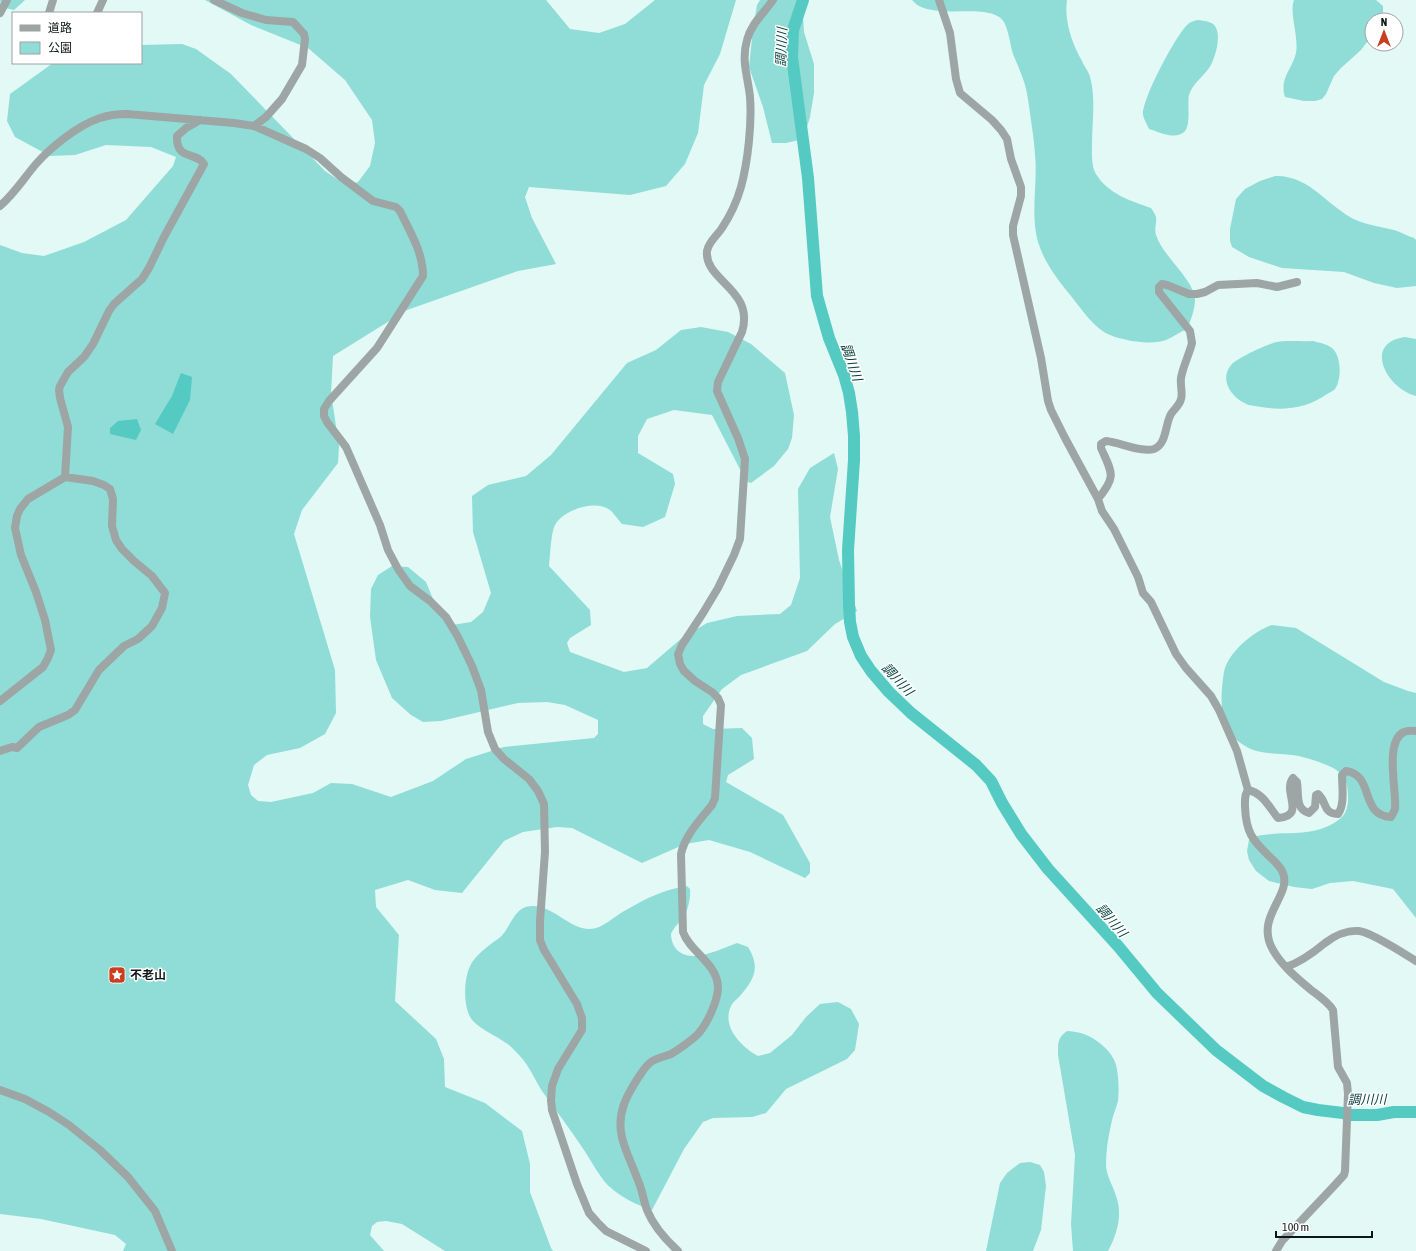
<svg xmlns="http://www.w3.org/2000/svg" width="1416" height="1251" viewBox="0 0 1416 1251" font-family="'Asap Condensed','Noto Sans JP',sans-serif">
  <rect width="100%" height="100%" fill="#e2f9f6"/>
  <path fill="#8fddd6" d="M0 0H25L14 10 1 7Z
    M205 0H546L570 29 599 33 625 24 655 0H736L720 54 704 85 698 133 685 164 666 186 630 195 529 187 525 197 532 218 556 264 518 271 407 310 333 356 331 393 339 446 338 463 302 510 294 534 335 670 336 713 325 734 300 748 267 755 254 765 248 785 251 795 258 801 271 802 313 793 331 783 352 784 391 797 433 781 466 759 504 747 594 738 598 734V720L565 705 547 702 518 703 441 721 423 722 411 715 392 698 376 660 370 617 371 589 378 575 392 566 408 567 426 582 439 614 452 625 471 622 483 612 491 593 473 532 472 496 488 485 526 476 551 455 627 363 656 350 681 330 701 327 728 332 751 344 785 373 794 415 792 438 788 449 774 466 751 483 746 481 712 415 674 410 647 419 638 436V453L673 474 675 484 665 517 643 527 622 524C618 520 614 513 610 510 595 499 563 510 555 525 551 532 550 557 549 566L590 610 591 625 570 638 567 643 570 652 624 672 647 668 682 638 707 623 737 616 780 614 791 605 800 578 798 489 810 468 834 453 838 469 830 517 839 560 857 611 835 624 807 651 741 675 722 689 703 716V724L713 729 742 728 752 738 754 759 728 775 726 782 783 815 810 863V873L805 878 750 852 709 840 685 844 642 863 572 828 557 827 523 832 504 841 462 893 435 890 408 880 375 890 376 907 399 935 395 1001 436 1039 444 1059 445 1087 485 1103 522 1131 530 1164V1192L551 1248 553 1251H445L402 1224 386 1221 377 1222 372 1226 370 1235 384 1251H123L126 1244 115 1235 41 1219 0 1214V245L22 253 44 256 84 242 126 220 173 166 176 157 151 147 106 145 75 155 50 156 15 137 7 121 10 94 53 63H141V45L182 44 196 49 231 74 325 171 346 185 358 182 370 166 375 143 372 120 345 80 308 48 251 25Z
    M760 0H806L803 16 804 32 814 64V93L810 117 806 130 799 140 786 143H772L763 107 749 67 753 29 757 5Z
    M912 0H1067C1064 21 1072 43 1082 61 1084 66 1089 72 1090 77 1096 97 1092 124 1092 144 1092 153 1091 166 1096 174 1108 194 1131 201 1151 208 1153 211 1155 214 1156 217 1157 222 1154 229 1156 235 1163 257 1193 278 1195 299 1195 309 1191 320 1187 329 1180 332 1173 337 1166 340 1152 346 1116 340 1104 332 1091 324 1080 307 1071 296 1058 280 1044 262 1038 242 1030 213 1038 183 1035 154 1034 138 1031 122 1029 106 1028 99 1027 92 1025 85 1022 74 1017 64 1013 54 1010 44 1009 32 1004 22 990 0 930 23 912 0Z
    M1294 0H1376L1383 6V12L1379 20H1372V34L1370 38 1361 50 1341 68 1334 76 1326 94 1322 99 1315 101H1304L1285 97C1279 78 1292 70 1296 53 1299 36 1289 13 1294 0Z
    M1198 20C1204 21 1211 21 1215 26 1222 36 1215 59 1209 68 1203 77 1193 83 1189 95 1187 104 1191 124 1185 131 1176 141 1159 132 1149 129 1147 124 1144 120 1143 115 1142 99 1175 37 1187 25 1190 22 1193 21 1198 20Z
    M1275 176C1311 175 1328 208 1358 221 1369 225 1382 227 1394 230 1401 232 1407 236 1414 238L1416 240V286L1397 288 1374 283 1344 272 1282 268 1249 257 1232 247 1230 241V229L1236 199 1245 189 1260 181Z
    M1405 337 1416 339V396C1387 389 1362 343 1405 337Z
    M1313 341C1320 343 1328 344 1333 349 1341 357 1342 379 1335 389 1333 391 1329 393 1327 394 1308 408 1284 411 1261 407 1257 406 1253 406 1249 405 1232 399 1217 379 1233 363 1240 357 1267 344 1277 342 1288 340 1301 342 1313 341Z
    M1272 625 1296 628 1384 682 1408 691 1416 693V918L1393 889 1353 881 1330 883 1312 889 1294 887 1269 881 1256 871 1249 860 1247 851 1249 840C1253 838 1258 835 1263 835 1289 831 1310 837 1334 823 1344 817 1347 812 1348 801 1349 776 1341 770 1319 762 1310 759 1301 756 1292 755 1275 753 1257 755 1242 744 1218 728 1220 697 1224 672 1228 652 1254 631 1272 625Z
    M687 886 690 889C691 897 688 910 684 916 680 922 673 928 671 934 671 938 672 942 674 946 687 967 720 949 737 943L748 947C761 968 754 980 739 997 736 1000 732 1003 731 1006 721 1027 742 1047 758 1056L770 1053 792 1035 806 1017 820 1004 838 1002 851 1009 859 1024 855 1050 847 1059 786 1089 766 1113 752 1117 713 1118 703 1122 684 1149 652 1210C637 1205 622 1198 610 1187 602 1181 590 1159 584 1150 571 1130 556 1111 542 1091 535 1080 529 1065 519 1055 515 1051 511 1046 506 1043 495 1035 483 1031 473 1021 462 1009 463 974 473 961 479 953 489 945 498 939 511 930 513 905 533 906 553 906 569 928 588 929 602 930 614 916 626 910 645 899 665 889 687 886Z
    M1067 1031C1082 1032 1090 1035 1102 1045 1107 1049 1113 1056 1115 1062 1119 1073 1119 1090 1118 1101 1116 1109 1112 1117 1111 1125 1108 1138 1106 1151 1106 1164 1106 1176 1113 1185 1116 1196 1123 1214 1117 1235 1108 1251H1073L1071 1224 1075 1155 1058 1055C1058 1044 1057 1038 1067 1031Z
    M1030 1162 1040 1165 1044 1172 1046 1186 1041 1230 1033 1251H986L1000 1183 1007 1173 1020 1163Z"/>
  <path fill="#54cac2" d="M181 373 192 377 190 400 173 434 155 424 172 396Z
    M137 419 141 430 136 440 110 434V428L118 421Z"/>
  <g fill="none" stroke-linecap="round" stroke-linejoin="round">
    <path stroke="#54cac2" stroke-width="12" d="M803 0 793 30 792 57 808 178 817 296 829 338 844 375 849 393 852 412 854 436V460L848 550 849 604 850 622 853 637 861 656 871 671 889 692 911 713 976 765 991 781 1002 803 1021 834 1048 869 1118 946 1157 993 1216 1050 1263 1086 1283 1097 1303 1107 1318 1110 1343 1113 1348 1115H1377L1394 1112H1416"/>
    <path stroke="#9da6a5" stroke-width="8" d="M214 0 242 13 266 20 293 22 304 34 305 39 302 65 282 99 266 117 254 126
      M939 0 950 33 956 79 960 93 992 120 1001 130 1007 139 1011 159 1021 187V196L1013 226V235L1041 358 1048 401 1051 410 1065 438 1098 499 1102 511 1114 529 1138 577 1143 593 1151 602 1176 654 1186 668 1211 696 1219 710 1237 751 1248 790C1244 795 1245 801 1245 807 1246 832 1252 840 1270 857 1275 862 1280 866 1283 873 1292 896 1254 917 1273 950 1282 966 1297 978 1311 990 1319 996 1328 1002 1333 1010L1338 1067 1347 1083 1348 1094 1345 1171 1344 1175 1334 1186 1282 1241 1276 1251
      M0 13 7 0
      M49 13 53 0
      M97 13 103 0
      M0 206C14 194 24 178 36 164 50 148 78 125 100 118 109 115 117 114 127 114L234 123 254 126 306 149 320 158 341 177 373 201 396 207 400 211C410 232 423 252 423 276L377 348 329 401 324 409V416L327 422 346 447 380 525 388 550 398 569 410 586 430 601 446 617 458 637 472 666 481 690 488 732 495 749 504 759 529 779 538 791 544 804 545 852 540 921V940L544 950 577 1004 582 1018V1030L558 1069 552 1086 551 1100 552 1110 577 1184 589 1213 597 1222 606 1231 646 1251
      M65 477 68 427 60 398 59 390 60 386 68 372 84 357 93 344 109 311 114 304 142 279 149 268 164 237 204 164C196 151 176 161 177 136L186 128 200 120
      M1098 499C1117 476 1112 473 1101 448V444L1106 441C1119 442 1142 453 1154 449 1167 444 1165 424 1171 414 1174 409 1180 405 1181 399 1183 394 1180 385 1181 378 1183 366 1189 355 1192 343L1190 331 1159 292V287L1162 284 1167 285 1189 294H1197L1205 292 1218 285 1257 283 1277 287 1297 282
      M0 701 43 667 48 658 51 650 45 620 36 592 21 555 15 528 17 516 20 509 28 499 65 477 93 481 104 485 110 489 113 499 112 526 116 540 122 549 134 561 152 576 165 593 162 608 152 626 138 639 124 646 99 670 75 710 68 715 39 727 17 748 12 747 0 751
      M1248 790C1263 793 1269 807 1278 818 1307 816 1282 792 1293 778L1297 782C1299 795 1295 809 1309 813L1315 807 1316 795 1318 794C1328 803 1322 813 1338 814 1345 805 1342 786 1342 775L1346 771C1375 775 1359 815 1391 817 1392 815 1394 812 1395 809 1397 792 1384 741 1404 732 1408 730 1412 731 1416 731
      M1286 967C1301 962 1313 953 1325 943 1334 936 1347 930 1359 931 1371 932 1403 953 1416 961
      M0 1090 25 1099 49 1112 69 1125 100 1150 128 1177 155 1211 172 1251
      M678 1251C666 1240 653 1225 647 1210 643 1199 642 1188 637 1178 632 1163 623 1148 621 1132 618 1111 627 1095 638 1078 642 1073 645 1066 651 1062 656 1058 664 1057 671 1054 678 1050 692 1040 698 1034 707 1024 718 1001 718 987 717 963 690 952 683 932L681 854C685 835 700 820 712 805L715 798 721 705 718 698 712 692 695 681 684 671 680 664 678 654 682 645 703 613 718 588 734 555 740 539 745 459 738 438 717 391 718 382 742 332C755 289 704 281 707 251 709 241 717 236 722 228 730 216 737 201 741 187 748 161 752 123 750 97 748 77 741 61 747 40 751 24 764 13 773 0"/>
  </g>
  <defs>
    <g id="sight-square" transform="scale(0.9)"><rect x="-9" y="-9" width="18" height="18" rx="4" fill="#c83e1f" stroke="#fff"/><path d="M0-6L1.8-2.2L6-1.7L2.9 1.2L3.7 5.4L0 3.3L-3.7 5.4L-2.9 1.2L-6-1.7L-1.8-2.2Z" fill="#fff"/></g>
  </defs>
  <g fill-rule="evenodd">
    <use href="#sight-square" x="117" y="975"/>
  </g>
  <g text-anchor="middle" stroke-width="3" stroke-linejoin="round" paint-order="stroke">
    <g font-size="12" font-weight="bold" fill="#0f1616" stroke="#fff" text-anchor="start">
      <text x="130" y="979">不老山</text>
    </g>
    <g font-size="13" font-style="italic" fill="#09413d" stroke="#fff">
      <text transform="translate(781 47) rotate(-88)" y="5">調川川</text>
      <text transform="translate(852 362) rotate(71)" y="5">調川川</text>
      <text transform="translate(898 679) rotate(47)" y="5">調川川</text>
      <text transform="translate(1112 920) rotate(49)" y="5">調川川</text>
      <text transform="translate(1367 1099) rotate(-1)" y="5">調川川</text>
    </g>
  </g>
  <rect x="12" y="12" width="130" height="52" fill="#ffffff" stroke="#9fa2a2"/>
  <rect x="20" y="25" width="20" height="6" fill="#9da6a5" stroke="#9fa2a2"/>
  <text x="48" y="32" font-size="12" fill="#0f1616">道路</text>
  <rect x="20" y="42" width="20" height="12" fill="#8fddd6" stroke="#9fa2a2"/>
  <text x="48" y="52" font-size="12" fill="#0f1616">公園</text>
  <g transform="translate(1384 32)"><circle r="19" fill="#ffffff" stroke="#9fa2a2"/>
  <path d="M0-3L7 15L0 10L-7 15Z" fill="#c83e1f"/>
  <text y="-6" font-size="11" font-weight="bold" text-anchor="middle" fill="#0f1616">N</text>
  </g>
  <path d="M1276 1231v6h96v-6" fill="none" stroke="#0f1616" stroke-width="2"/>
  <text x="1282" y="1231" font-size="12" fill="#0f1616" stroke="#ffffff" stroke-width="3" paint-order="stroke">100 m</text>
</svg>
